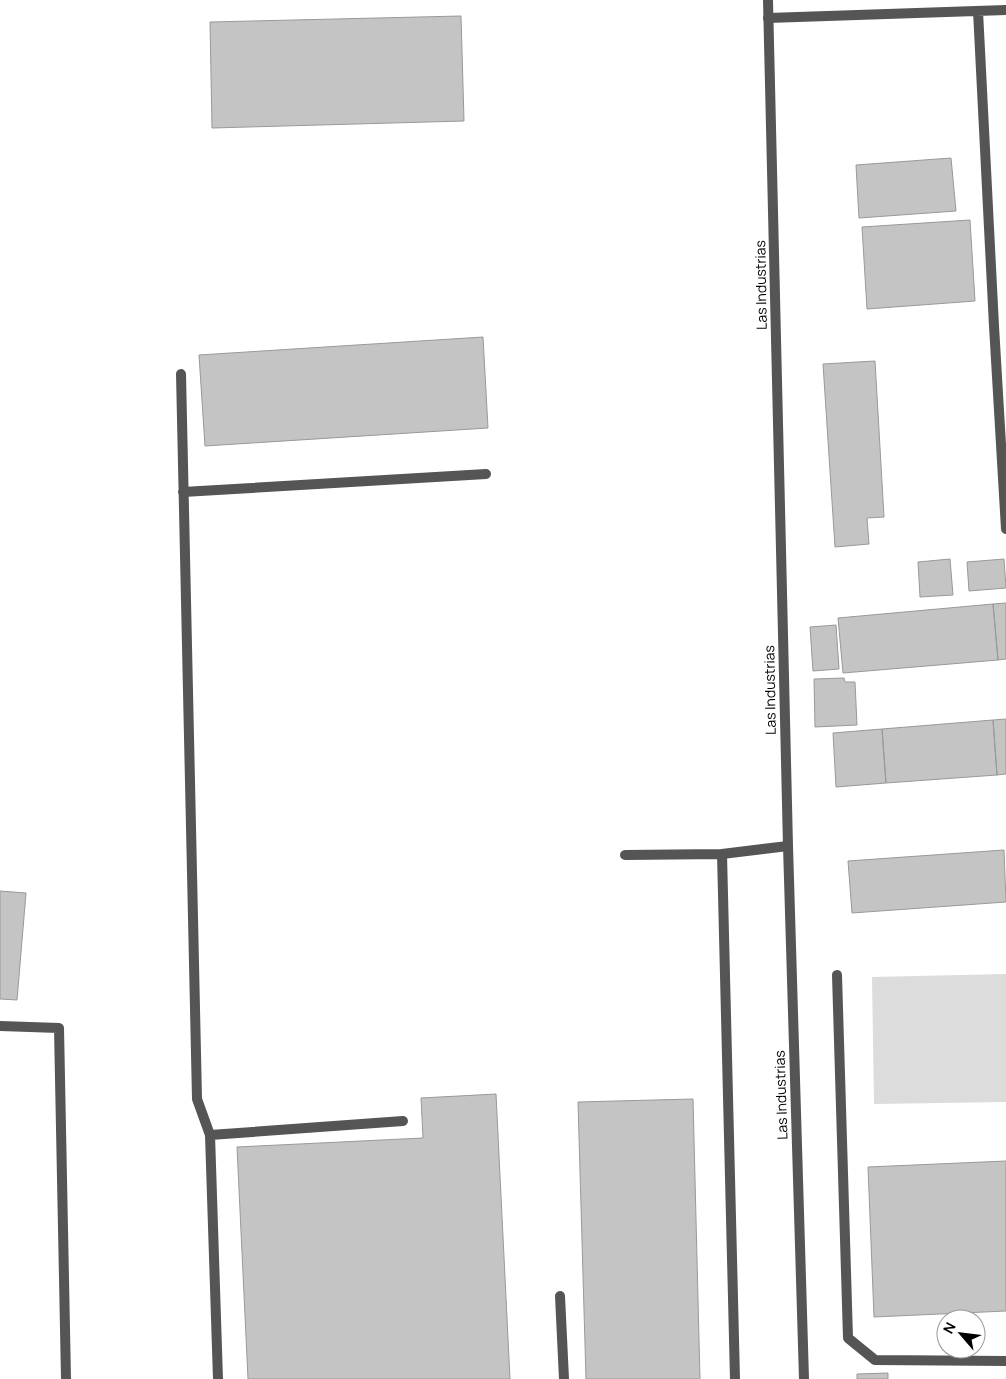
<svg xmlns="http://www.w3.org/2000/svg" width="1006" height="1379" viewBox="0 0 1006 1379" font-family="Manrope,sans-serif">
  <rect width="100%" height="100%" fill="#fff"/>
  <path fill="#dcdcdc" d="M1006 974V1102L874 1104 872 977Z"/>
  <path fill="#c4c4c4" stroke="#999" d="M461 16 464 121 212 128 210 22Z
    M951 158 956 211 859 218 856 165Z
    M970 220 975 301 867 309 862 227Z
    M483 337 488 428 205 446 199 355Z
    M875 361 884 517 867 518 869 544 835 547 823 364Z
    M950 559 953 595 920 597 918 562Z
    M1004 559 1006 588 969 591 967 562Z
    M1006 603V659L998 660 993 604Z
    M993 604 998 660 843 673 838 618Z
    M836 625 839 669 813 671 810 627Z
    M844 678 845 682H855L857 725 815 727 814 679Z
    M1006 719V774L997 775 993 720Z
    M993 720 997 775 886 783 882 729Z
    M882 729 886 783 836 787 833 733Z
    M1004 850 1006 902 852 913 848 861Z
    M0 891 26 893 17 1000 0 999Z
    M496 1094 510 1379H248L237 1147 423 1138 421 1098Z
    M693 1099 700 1379H586L578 1102Z
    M1006 1161V1311L874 1317 868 1167Z
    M888 1373V1379H857V1374Z"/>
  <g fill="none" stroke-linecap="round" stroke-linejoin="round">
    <path stroke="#555" stroke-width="10" d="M978 11 994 326 1006 529
      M768 18 1006 10
      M181 374 197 1099 210 1135
      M183 492 486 474
      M722 854 788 846
      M625 855 722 854 735 1379
      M837 975 848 1338 875 1360 1006 1361
      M0 1026 59 1028 66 1379
      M560 1296 564 1379
      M218 1379 210 1135 403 1121"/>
    <path stroke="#555" stroke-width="10" d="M768 0 788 846 804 1379"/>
  </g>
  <g text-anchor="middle" stroke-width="5" stroke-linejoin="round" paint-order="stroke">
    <g font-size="14" fill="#000" stroke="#fff">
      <text transform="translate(761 285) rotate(-91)" y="5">Las Industrias</text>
      <text transform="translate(770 690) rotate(-91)" y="5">Las Industrias</text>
      <text transform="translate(781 1095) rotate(-92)" y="5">Las Industrias</text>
    </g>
  </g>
  <g transform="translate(961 1334) rotate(298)"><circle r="24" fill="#ffffff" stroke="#999999"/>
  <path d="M0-4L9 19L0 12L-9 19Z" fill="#000000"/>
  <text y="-8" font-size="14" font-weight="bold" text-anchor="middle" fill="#000000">N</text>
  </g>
</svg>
